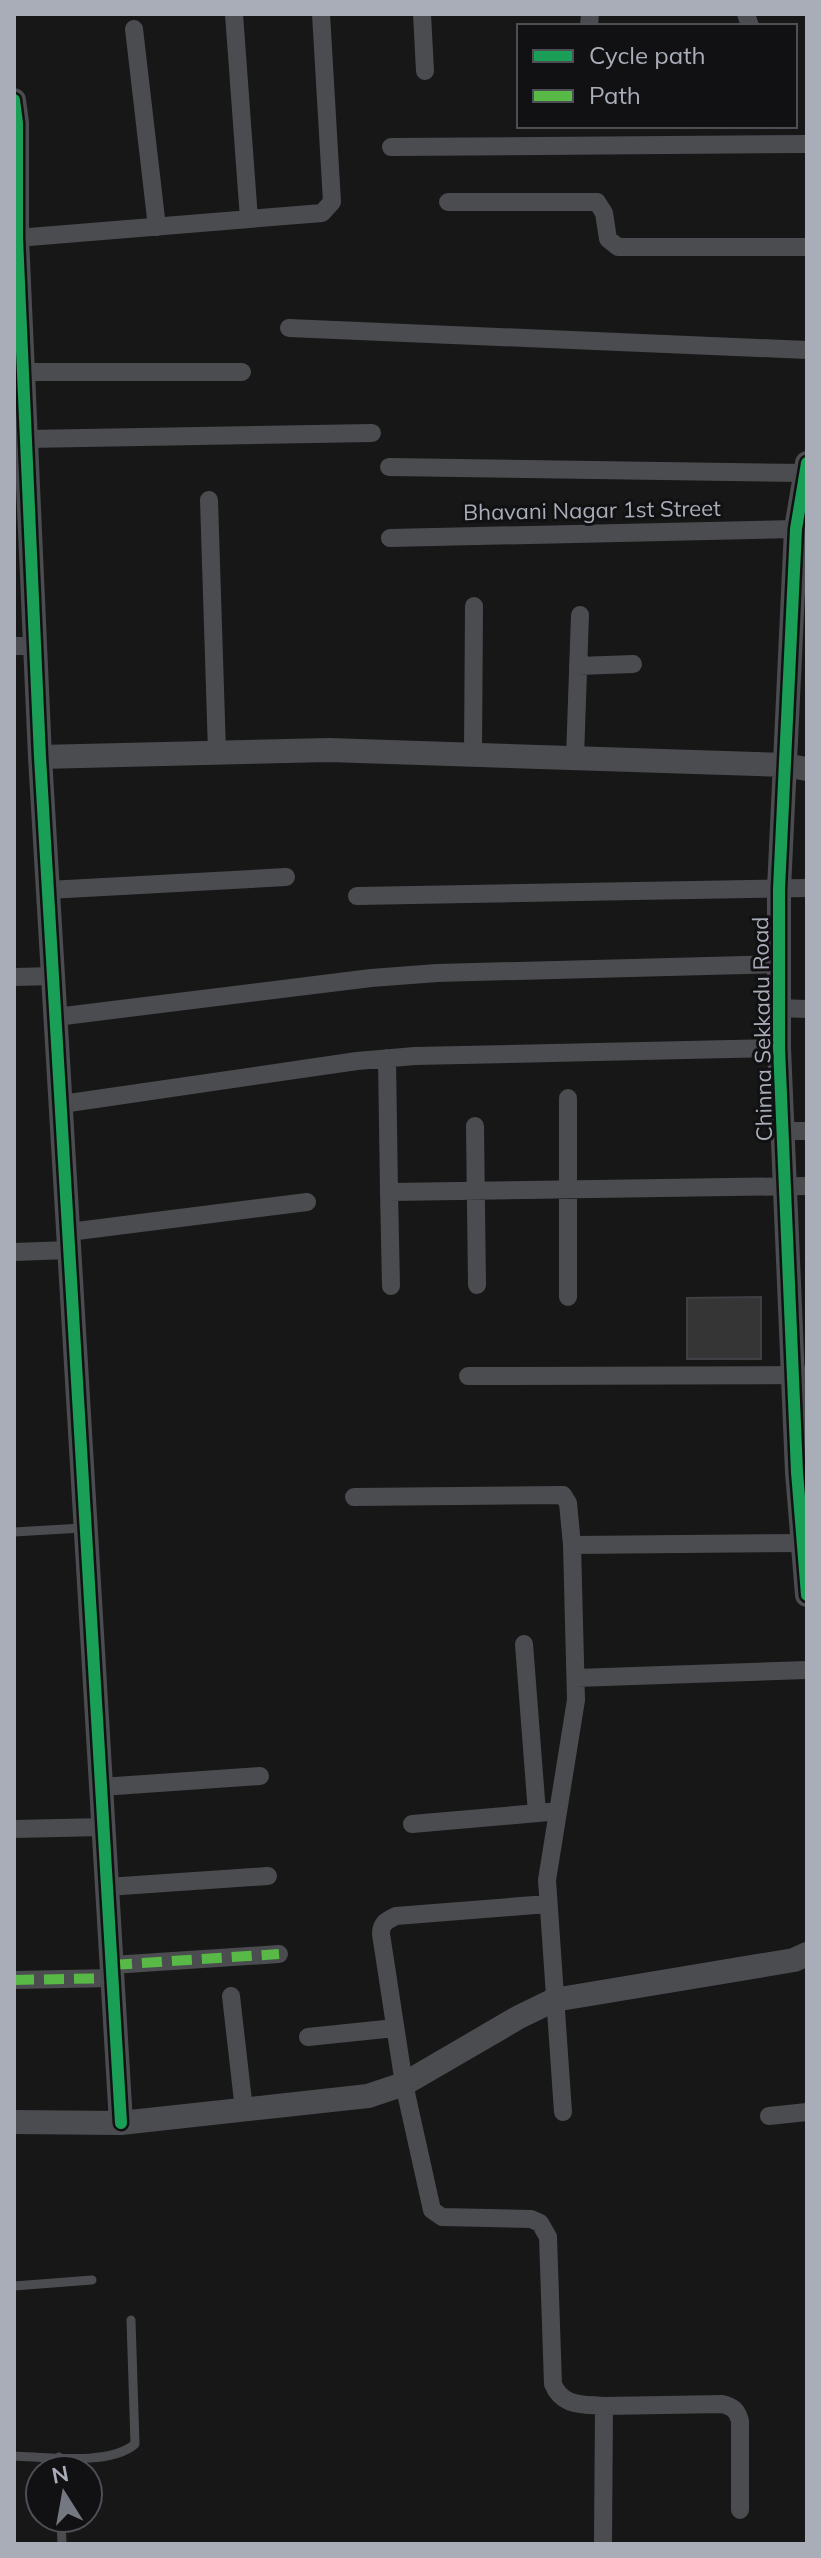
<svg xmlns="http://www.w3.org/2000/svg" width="821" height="2558" viewBox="0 0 821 2558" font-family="Mulish,sans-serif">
  <rect width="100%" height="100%" fill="#171717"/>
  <path fill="#353536" stroke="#3f4043" stroke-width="2" d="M761 1297V1359H687V1298Z"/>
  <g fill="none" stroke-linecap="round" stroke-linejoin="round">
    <path stroke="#4b4c50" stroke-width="9" d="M14 1532 82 1528
      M14 2286 92 2280
      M14 2456C47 2457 110 2466 135 2444L131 2320
      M59 2457V2470
      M61 2518 62 2544"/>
    <path stroke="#4b4c50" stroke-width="18" d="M234 14 249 219
      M422 14 425 71
      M746 14 750 26
      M589 26 590 14
      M134 29 157 227
      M391 147 807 144
      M448 202H597L604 213 608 239 618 247H807
      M17 238 322 213 332 202 321 14
      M289 328 807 350
      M23 372H242
      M26 439 372 433
      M389 467 805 473
      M209 500 217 752
      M390 538 796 529
      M14 646H35
      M578 666 633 664
      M473 754 474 606
      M575 757 580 615
      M48 890 286 877
      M357 896 807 888
      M14 977 54 976
      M779 1008 807 1009
      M56 1017 371 978 437 973 779 964
      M387 1058 389 1192
      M568 1098V1297
      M62 1104 357 1061 415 1056 779 1048
      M475 1126 477 1285
      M783 1131H807
      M69 1232 307 1202
      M14 1252 69 1250
      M391 1286 389 1192 807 1186
      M468 1376 807 1375
      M354 1497 563 1495 568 1503 572 1545
      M524 1644 537 1813
      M576 1678 807 1670
      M101 1787 260 1776
      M412 1824 549 1812
      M14 1829 103 1827
      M107 1887 268 1876
      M547 1904 396 1916C386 1921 381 1923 381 1934L404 2084 432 2210 442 2217 531 2219 540 2223 548 2237 553 2384C562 2407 583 2404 604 2406L603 2544
      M112 1965 279 1954
      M14 1980 113 1978
      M231 1996 244 2110
      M308 2037 395 2028
      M563 2112 547 1880 576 1700 572 1545 803 1543
      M769 2116 807 2112
      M604 2406 722 2404C733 2407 737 2410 740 2421V2510"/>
    <path stroke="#4b4c50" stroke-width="24" d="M14 100 17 123V238L40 757 121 2123
      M807 463 796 529 779 889V1048L797 1472 807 1595
      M40 757 329 750 784 765 807 769
      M14 2122 121 2123 368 2096 404 2084 519 2017 554 2000 794 1960 807 1954"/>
    <path stroke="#58b947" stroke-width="10" stroke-dasharray="20 10" stroke-linecap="butt" d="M112 1965 279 1954
      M14 1980 113 1978"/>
    <g stroke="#111113" stroke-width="17">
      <path id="cycleway" d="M14 100 17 123V238L40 757 121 2123
        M807 463 796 529 779 889V1048L797 1472 807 1595"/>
    </g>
    <use href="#cycleway" stroke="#1a9f57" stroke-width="12"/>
  </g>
  <g text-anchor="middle" stroke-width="6" stroke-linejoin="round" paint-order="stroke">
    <g font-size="22" fill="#a8adb8" stroke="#111113">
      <text transform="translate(592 510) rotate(-1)" y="8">Bhavani Nagar 1st Street</text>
      <text transform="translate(762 1029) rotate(-91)" y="8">Chinna Sekkadu Road</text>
    </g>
  </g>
  <rect width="821" height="2558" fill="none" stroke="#a8adb8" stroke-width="32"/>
  <rect x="517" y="24" width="280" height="104" fill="#111113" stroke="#4d4f55" stroke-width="2"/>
  <rect x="533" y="50" width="40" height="12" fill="#1a9f57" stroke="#4d4f55" stroke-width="2"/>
  <text x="589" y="64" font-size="24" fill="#a8adb8">Cycle path</text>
  <rect x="533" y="90" width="40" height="12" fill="#58b947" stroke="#4d4f55" stroke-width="2"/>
  <text x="589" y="104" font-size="24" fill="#a8adb8">Path</text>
  <g transform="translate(64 2494) rotate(349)"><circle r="38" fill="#111113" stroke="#4d4f55" stroke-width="2"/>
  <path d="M0-6L14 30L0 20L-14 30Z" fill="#757880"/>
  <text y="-12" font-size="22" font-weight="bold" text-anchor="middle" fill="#a8adb8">N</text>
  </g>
</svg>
